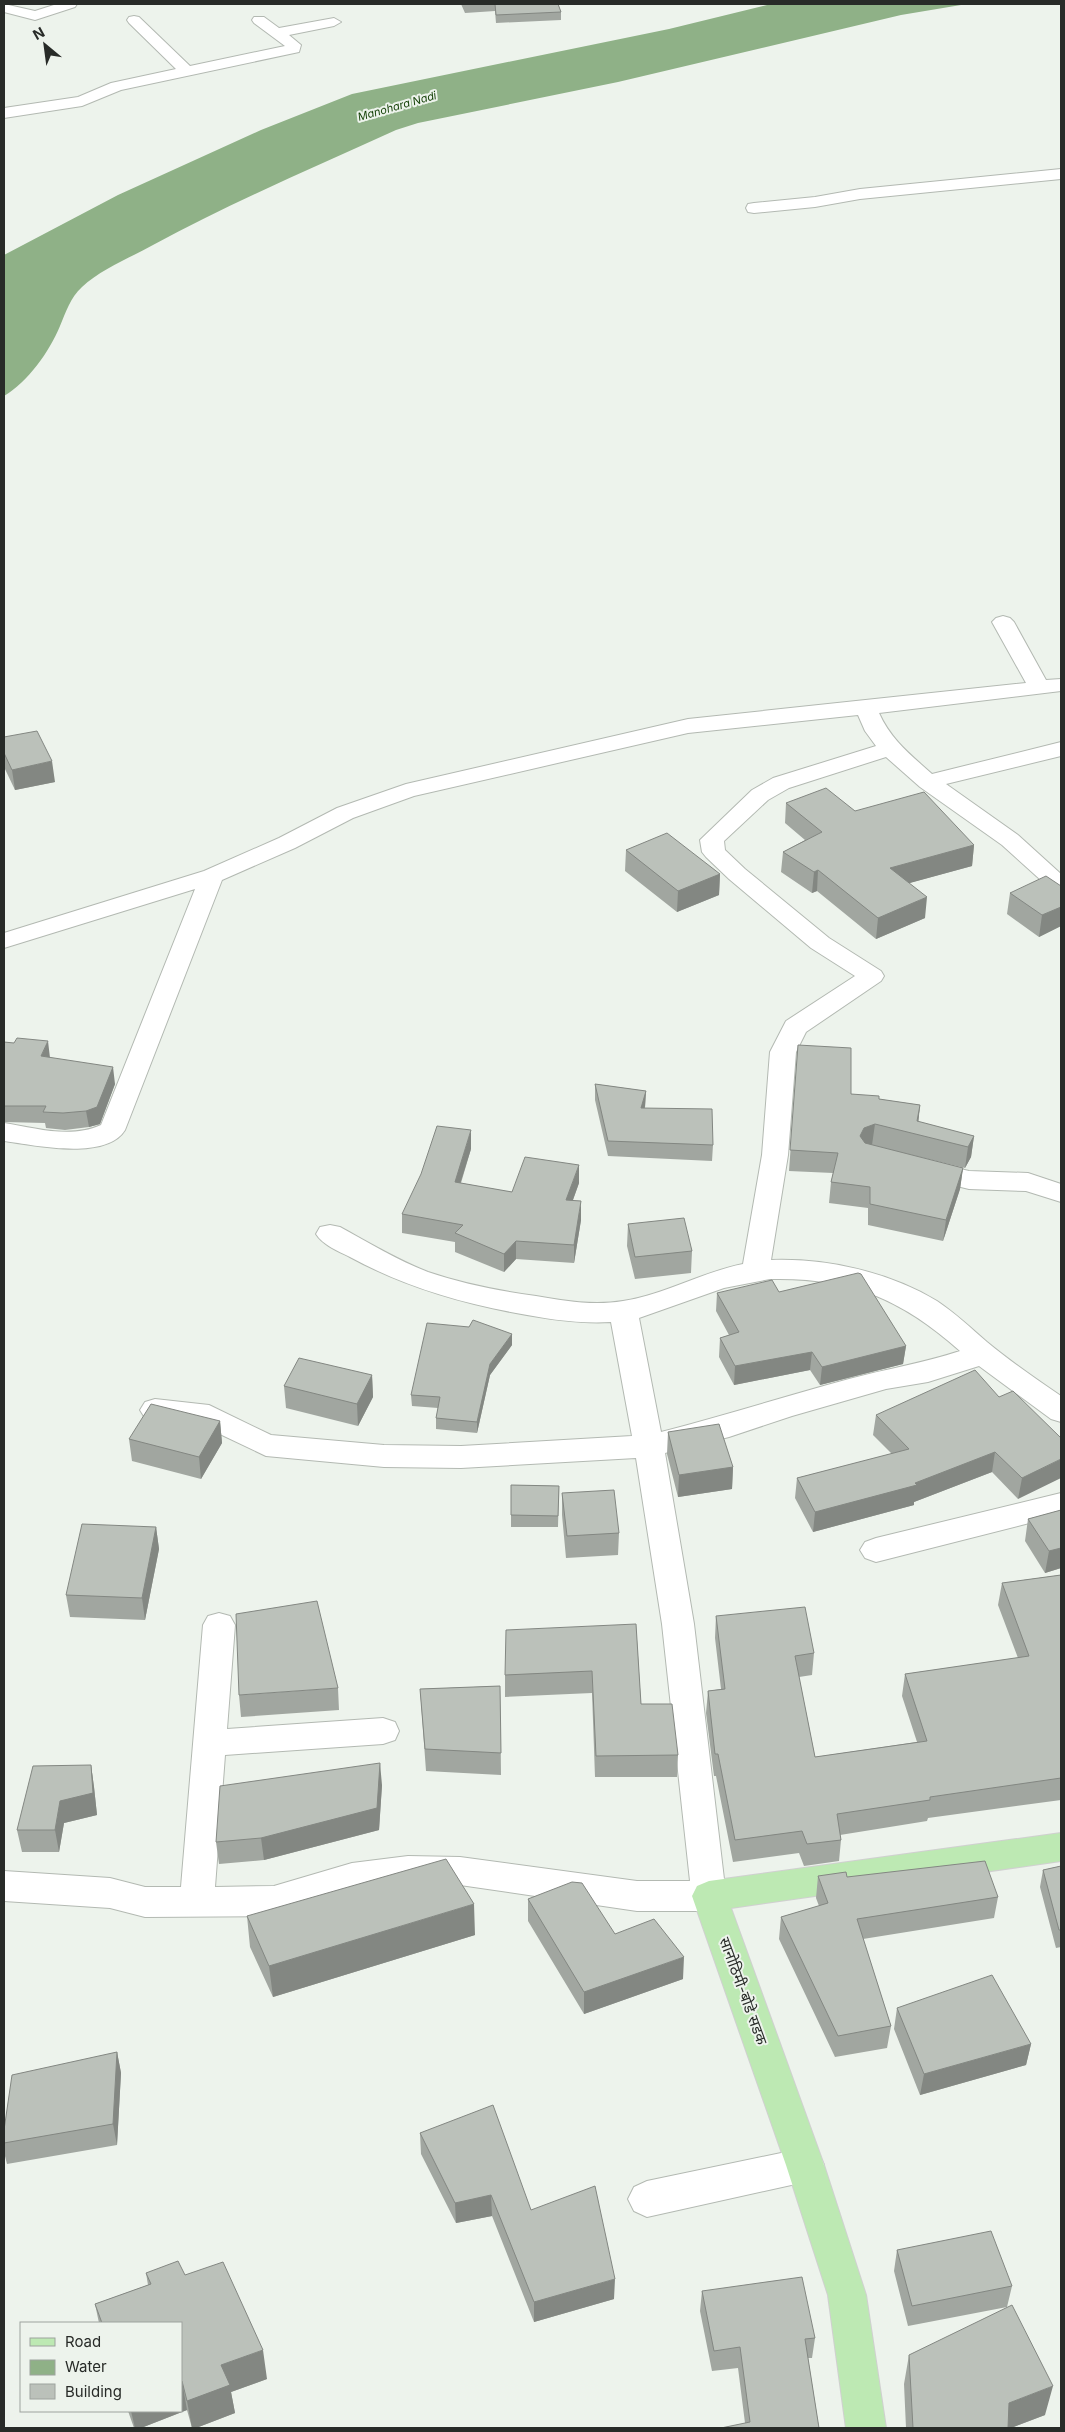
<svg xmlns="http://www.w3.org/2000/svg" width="1065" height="2432" viewBox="0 0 1065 2432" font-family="Inter,'Noto Sans Devanagari',sans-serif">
  <rect width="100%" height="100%" fill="#edf3ec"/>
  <path fill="#8fb187" d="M771 4H967L901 15 618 82 418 123 396 130C315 167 232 202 153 245 130 258 101 269 82 287 70 298 66 312 60 326 49 352 28 382 4 396V255L118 195 261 130 352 94 669 29Z"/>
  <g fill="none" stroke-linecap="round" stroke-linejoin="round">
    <g stroke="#b3b9b2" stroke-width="2">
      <path id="street" d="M4 4 35 11 57 4H77L75 7 35 20 4 12Z
        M134 16 139 17 190 66 285 46 254 23 252 20 254 17H264L279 28 334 18 341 22 334 26 289 35 301 45 299 52 121 90 82 106 4 118V108L78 97 111 83 176 69 129 23 127 20 129 17Z
        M1061 169V179L860 199 815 207 754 213 748 212 746 208 748 204 754 203 815 197 860 189Z
        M1003 616 1010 618 1014 622 1046 680 1061 679V691L879 713C891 740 911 755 932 774L1061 742V756L946 784 1018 835 1061 874V893L1053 891 1002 845 920 787 886 757 789 788 768 800 724 841 725 850 745 869 829 938 881 971 884 976 881 981 806 1032 796 1052 788 1155 771 1260C827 1258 889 1272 937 1301 955 1313 971 1328 987 1342 1011 1362 1036 1379 1061 1396V1422L1051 1419 979 1366 928 1382 886 1389 792 1416 729 1437 665 1453 694 1624 726 1896 721 1906 709 1911H637L460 1885 408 1884 352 1893 274 1916 145 1917 110 1908 4 1901V1871L110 1878 145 1887H181L203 1625 208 1616 219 1613 230 1616 235 1625 227 1729 383 1718 395 1722 399 1731 395 1740 383 1744 225 1755 215 1887 274 1886 352 1863 408 1856 460 1857 637 1881H690L662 1624 636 1458 461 1468 384 1467 266 1456 203 1426 145 1418 140 1410 145 1402 155 1399 209 1405 271 1435 384 1445 461 1446 632 1436 611 1322C579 1324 547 1319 516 1313 457 1302 403 1286 350 1257 338 1251 323 1245 316 1234L320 1227 330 1225 340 1227C369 1243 397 1260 428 1272 463 1284 500 1291 536 1296 564 1301 594 1306 623 1301 664 1295 702 1272 743 1264L762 1155 770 1052 786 1021 855 976 811 948 729 879 706 857 702 852 700 840 752 790 773 778 876 746 865 731 858 715 688 733 414 796 353 818 295 848 222 880 125 1130C106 1161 34 1145 4 1141V1123C36 1128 70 1139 101 1125L195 889 4 948V933L204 871 279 838 337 808 406 784 688 719 1026 683 992 622 996 618ZM770 1279C850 1277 902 1299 960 1351 924 1363 886 1369 849 1379 786 1396 724 1416 661 1432L639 1318 724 1288Z
        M926 1161 969 1171 1028 1173 1061 1184V1202L1026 1191 969 1189 916 1176 912 1170 916 1164Z
        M1061 1493V1515L876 1562 865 1558 860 1550 865 1542 876 1538Z
        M805 2148 818 2153 824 2165 818 2177 805 2182 647 2217 634 2211 628 2199 634 2187 647 2181Z"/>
    </g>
    <g stroke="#d0d0d0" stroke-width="2">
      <path id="primary" d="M1061 1833V1861L731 1908 824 2165 866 2295 886 2428H846L828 2295 786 2165 692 1896 697 1886 709 1881Z"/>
    </g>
    <use href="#street" fill="#fff" fill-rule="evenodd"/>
    <use href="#primary" fill="#bde9b3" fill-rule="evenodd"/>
  </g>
  <path fill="#a1a6a0" d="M461 4H558L561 12V20L496 23 495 11 465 13Z
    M4 737 55 782 15 790 4 767Z
    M786 803 855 811 974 845 972 866 909 883 925 918 876 939 817 891 812 893 781 872 783 852 805 840 785 823Z
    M626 850 720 874 719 895 677 912 625 871Z
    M1061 886V926L1039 937 1007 914 1010 893Z
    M4 1042 50 1058 115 1084 100 1124 89 1127 65 1130 46 1128 45 1123 4 1122Z
    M798 1045 851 1094 879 1099 920 1105 918 1122 974 1136 971 1157 965 1168 883 1148 963 1168 960 1189 943 1241 868 1225V1208L829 1203 831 1182 833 1173 789 1171Z
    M595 1084 646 1091 645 1108 713 1145 712 1161 608 1156 595 1100Z
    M471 1149 461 1183 512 1192 579 1183 573 1200 581 1220 574 1263 516 1259 504 1272 455 1252V1242L402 1233V1214Z
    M628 1224 692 1251 691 1273 635 1279 627 1246Z
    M779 1292 906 1346 903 1364 820 1385 810 1370 734 1385 719 1357 720 1338 729 1335 716 1311 717 1293Z
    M512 1334V1345L490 1375 477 1433 436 1429V1418L438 1408 412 1406 411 1395Z
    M372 1375 373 1397 358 1426 286 1408 284 1386Z
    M999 1397 1061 1438 1018 1499 992 1472 914 1502V1505L813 1532 795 1498 797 1478 892 1454 873 1435 876 1415Z
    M220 1421 222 1443 201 1479 132 1461 129 1439Z
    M668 1432 733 1467 732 1489 678 1497 667 1454Z
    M511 1485 559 1486 558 1527H511Z
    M562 1493 619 1533 618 1555 566 1558 562 1515Z
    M1061 1510V1568L1045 1573 1025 1541 1028 1519Z
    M156 1527 159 1549 145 1620 70 1617 66 1595Z
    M1061 1575V1800L928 1818 927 1821 840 1835 841 1840 839 1861 804 1866 799 1853 733 1862 716 1776H714L706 1713 708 1691 721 1689 715 1638 716 1616 814 1653 812 1675 799 1677 815 1757 917 1742 902 1696 905 1674 1018 1658 998 1605 1002 1583Z
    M636 1624 641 1704 678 1755 677 1777H595L592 1693 505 1697V1675Z
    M500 1686 501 1775 426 1771 420 1689Z
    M338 1688 339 1710 241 1717 239 1695Z
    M91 1765 94 1787 97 1815 64 1823 59 1852H22L17 1830Z
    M382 1785 379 1830 264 1860 219 1864 216 1842Z
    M1061 1866V1947L1056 1948 1040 1887 1043 1870Z
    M818 1876 847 1877 998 1897 994 1918 863 1939 891 2026 887 2048 835 2057 779 1939 781 1917 819 1906 816 1898Z
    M528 1899 615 1934 683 1979 584 2014 528 1921Z
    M247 1916 475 1935 273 1997 250 1947Z
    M897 2008 1031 2044 1026 2065 920 2095 894 2029Z
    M117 2052 121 2073 117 2145 7 2164 4 2152V2130Z
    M420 2133 531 2210 614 2299 534 2322 492 2216 456 2223 421 2154Z
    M897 2250 1012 2286 1007 2307 908 2326 894 2271Z
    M146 2273 185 2275 267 2379 231 2392 235 2413 196 2428H192L187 2410 141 2428H134L128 2411H181V2323H99L95 2304 148 2285Z
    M702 2291 815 2338 812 2358H808L819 2428 745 2423 738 2368 712 2371 700 2311Z
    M909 2355 1045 2415 1011 2428H906L904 2384Z"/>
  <path fill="#838782" d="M52 761 55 782 15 790 12 770Z
    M974 845 972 866 888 889 890 868Z
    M818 870 817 891 812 893 814 872Z
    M720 874 719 895 677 912 678 891Z
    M927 897 925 918 876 939 878 918Z
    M1061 907V926L1039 937 1042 915Z
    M48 1041 50 1058 41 1056Z
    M113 1067 115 1084 100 1124 89 1127 86 1111Z
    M646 1091 645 1106 640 1124 641 1108Z
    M920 1105 918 1126 917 1121Z
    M875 1124 872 1145 861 1149 860 1136 864 1128Z
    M471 1130V1149L455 1200V1182Z
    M974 1136 971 1157 965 1168 968 1147Z
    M579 1165V1183L566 1219V1200Z
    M963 1168 960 1189 943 1241 946 1220Z
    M581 1201V1220L574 1263V1245Z
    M516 1241V1259L504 1272V1254Z
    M512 1334V1345L490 1375 477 1433V1422L490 1364Z
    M906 1346 903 1364 820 1385 822 1367Z
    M812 1352 810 1370 734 1385 735 1366Z
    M372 1375 373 1397 358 1426 357 1404Z
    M220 1421 222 1443 201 1479 199 1457Z
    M995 1452 992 1472 914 1502V1505L813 1532 815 1512 915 1483Z
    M1061 1459V1478L1018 1499 1022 1478Z
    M733 1467 732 1489 678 1497 679 1475Z
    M156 1527 159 1549 145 1620 142 1598Z
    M1061 1548V1568L1045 1573 1049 1551Z
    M380 1763 382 1785 379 1830 264 1860 261 1838Z
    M91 1765 94 1787 97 1815 64 1823 59 1852 55 1830 60 1801Z
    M474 1904 475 1935 273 1997 269 1966Z
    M684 1957 683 1979 584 2014V1992Z
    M1031 2044 1026 2065 920 2095 924 2074Z
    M117 2052 121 2073 117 2145 113 2124Z
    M491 2195 492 2216 456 2223 455 2203Z
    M615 2279 614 2299 534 2322V2302Z
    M263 2350 267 2379 231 2392 235 2413 196 2428H192L187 2401 221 2365Z
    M181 2381H182L187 2410 141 2428H135L131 2411H181Z
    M1053 2386 1045 2415 1011 2428H1003L1009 2403Z"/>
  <path fill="#bbc1ba" stroke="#838782" d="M495 4H558L561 12 496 15Z
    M37 731 52 761 12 770 4 753V737Z
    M826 788 855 811 924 792 974 845 890 868 927 897 878 918 818 870 814 872 783 852 822 832 786 803Z
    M667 833 720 874 678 891 626 850Z
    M1046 876 1061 886V907L1042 915 1010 893Z
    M17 1038 48 1041 41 1056 113 1067 97 1107 86 1111 63 1113 43 1112 46 1106H4V1042L14 1043Z
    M798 1045 851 1048V1094L879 1096V1099L920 1105 917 1121 974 1136 968 1147 875 1124 864 1128 860 1136 865 1143 963 1168 946 1220 870 1204V1187L831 1182 838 1153 790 1150Z
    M595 1084 646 1091 641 1108 712 1109 713 1145 608 1141Z
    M437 1126 471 1130 455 1182 512 1192 525 1157 579 1165 566 1200 581 1201 574 1245 516 1241 504 1254 455 1233 463 1225 402 1214 421 1174Z
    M684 1218 692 1251 635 1257 628 1224Z
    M858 1273 861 1274 906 1346 822 1367 812 1352 735 1366 720 1338 739 1332 717 1293 772 1280 779 1292Z
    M473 1320 512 1334 490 1364 477 1422 436 1418 440 1397 411 1395 427 1323 469 1327Z
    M299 1358 372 1375 357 1404 284 1386Z
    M975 1370 999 1397 1013 1391 1061 1438V1459L1022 1478 995 1452 915 1483 917 1485 815 1512 797 1478 909 1449 876 1415Z
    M151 1404 220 1421 199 1457 129 1439Z
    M719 1424 733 1467 679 1475 668 1432Z
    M511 1485 559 1486 558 1516 511 1515Z
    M614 1490 619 1533 567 1536 562 1493Z
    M1061 1510V1548L1049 1551 1028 1519Z
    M82 1524 156 1527 142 1598 66 1595Z
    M1061 1575V1778L930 1797V1800L837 1814 841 1840 807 1844 802 1831 735 1840 718 1754H715L708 1691 725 1689 716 1616 805 1607 814 1653 795 1656 815 1757 927 1741 905 1674 1029 1656 1002 1583Z
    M317 1601 338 1688 239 1695 236 1614Z
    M636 1624 641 1704H672L678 1755 596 1756 592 1671 505 1675 506 1630Z
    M500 1686 501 1753 425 1749 420 1689Z
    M380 1763 377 1808 261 1838 216 1842 220 1786Z
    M91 1765 93 1793 60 1801 55 1830H17L33 1766Z
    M446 1859 474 1904 269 1966 247 1916Z
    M985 1861 998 1897 857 1919 891 2026 838 2036 781 1917 828 1903 818 1876 846 1872 847 1877Z
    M1061 1866V1930H1059L1043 1870Z
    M572 1882 582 1883 615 1934 654 1919 684 1957 584 1992 528 1899Z
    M992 1975 1031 2044 924 2074 897 2008Z
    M117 2052 113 2124 4 2143V2130L12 2075Z
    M493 2105 531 2210 595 2186 615 2279 534 2302 491 2195 455 2203 420 2133Z
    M991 2231 1012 2286 912 2306 897 2250Z
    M178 2261 185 2275 223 2262 263 2350 221 2365 230 2385 187 2401 182 2381H181V2323H102L95 2304 151 2284 146 2273Z
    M802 2277 815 2338 805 2339 819 2428H721L750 2422 740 2347 714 2351 702 2291Z
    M1012 2305 1053 2386 1009 2403 1008 2428H913L909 2355Z"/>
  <g text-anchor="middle" stroke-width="4" stroke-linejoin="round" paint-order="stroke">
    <g font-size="11" font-style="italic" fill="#0e3c01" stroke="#edf3ec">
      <text transform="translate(397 106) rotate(-16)" y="4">Manohara Nadi</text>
    </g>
    <g font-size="15" fill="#282b28" stroke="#edf3ec">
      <text transform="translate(743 1991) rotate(70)" y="5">सानोठिमी-बोडे सडक</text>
    </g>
  </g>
  <rect width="1065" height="2432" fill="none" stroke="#282b28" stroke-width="10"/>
  <rect x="20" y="2322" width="162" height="90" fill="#edf3ec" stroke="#9ea39e"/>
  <rect x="30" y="2338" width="25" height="8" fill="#bde9b3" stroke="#9ea39e"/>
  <text x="65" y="2347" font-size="15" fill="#282b28">Road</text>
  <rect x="30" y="2360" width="25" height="15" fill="#8fb187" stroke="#9ea39e"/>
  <text x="65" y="2372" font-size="15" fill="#282b28">Water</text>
  <rect x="30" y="2384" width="25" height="15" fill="#bbc1ba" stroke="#9ea39e"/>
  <text x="65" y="2397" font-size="15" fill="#282b28">Building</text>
  <g transform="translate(45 45) rotate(331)" stroke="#edf3ec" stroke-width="4" paint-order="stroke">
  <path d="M0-4L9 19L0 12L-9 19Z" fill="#282b28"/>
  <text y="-8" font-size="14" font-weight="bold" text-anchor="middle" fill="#282b28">N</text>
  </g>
</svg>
